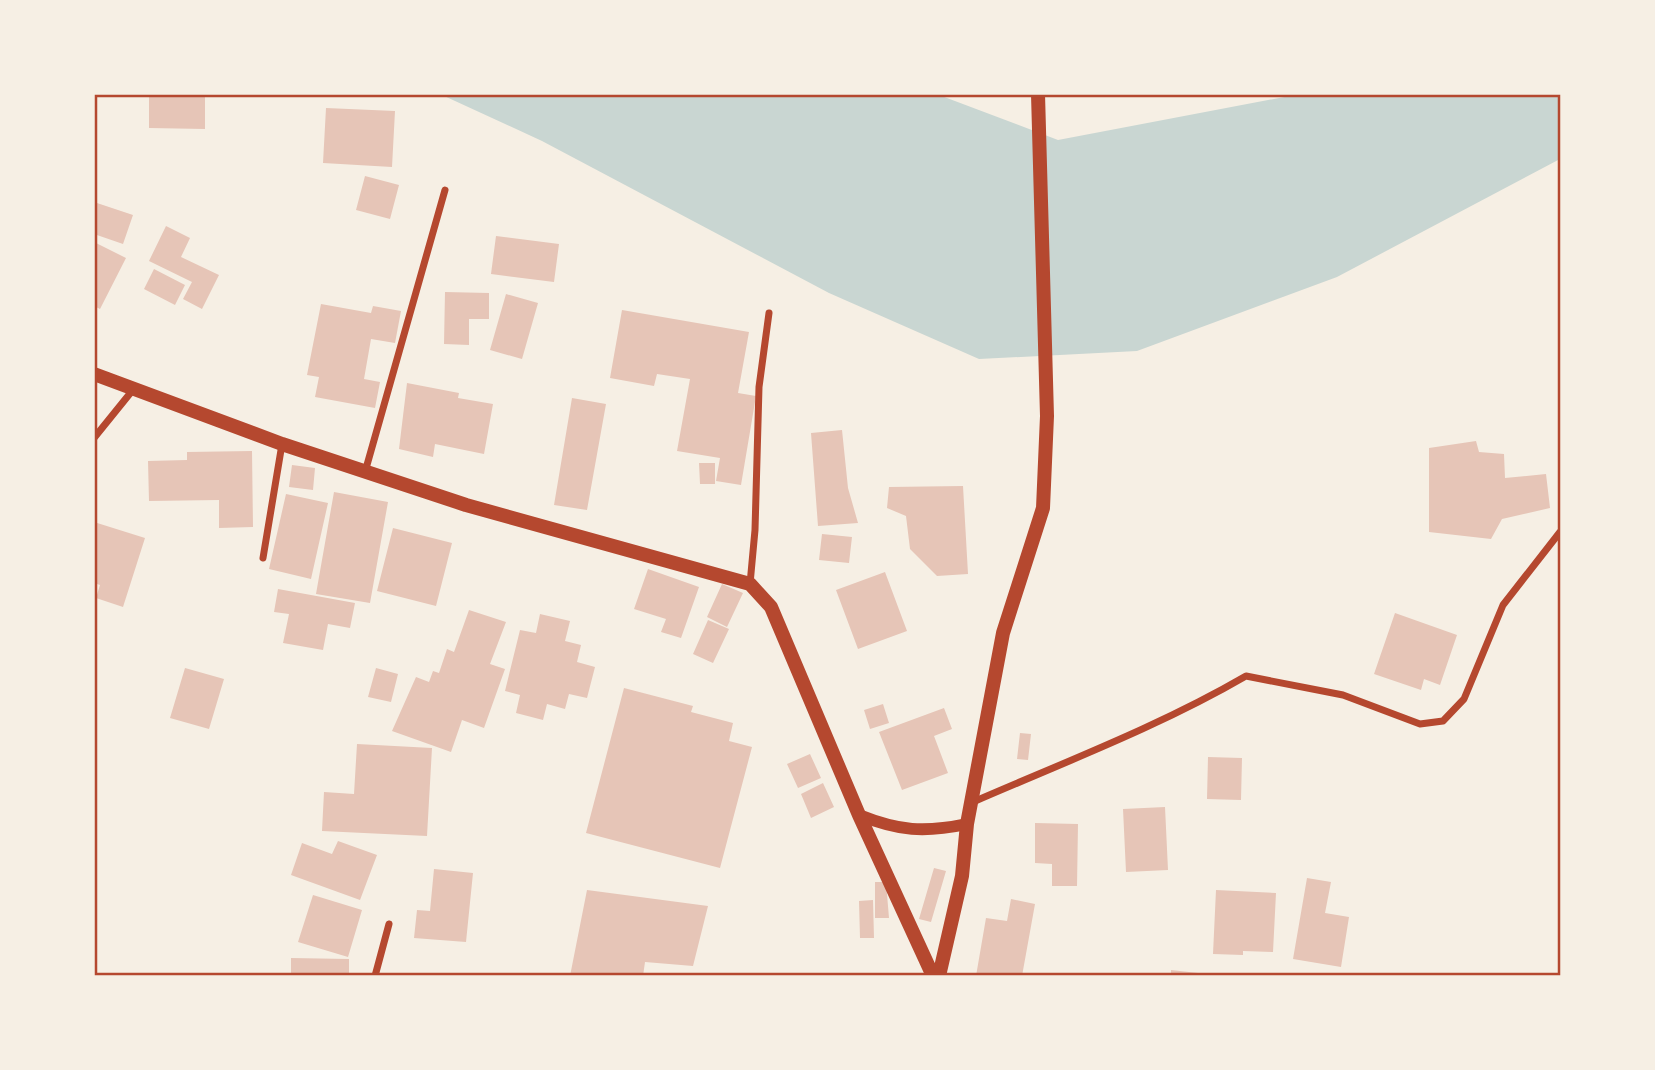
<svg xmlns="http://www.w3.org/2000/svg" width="1655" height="1070" viewBox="0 0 1655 1070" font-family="'DM Sans',sans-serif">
  <rect width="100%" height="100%" fill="#f6efe4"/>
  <path fill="#c9d6d2" d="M442 95H939L1058 140 1295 95H1560V159L1337 277 1137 351 979 359 829 293 542 141Z"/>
  <path fill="#e6c5b7" d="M149 94H205V129L149 128Z
    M326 108 395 111 392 167 323 163Z
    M365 176 399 185 390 219 356 210Z
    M94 202 133 215 123 244 94 234Z
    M166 226 190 238 181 257 219 275 202 309 183 299 192 282 149 261Z
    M496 236 559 244 554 282 491 274Z
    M94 242 126 258 100 309 94 306Z
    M154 269 185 285 175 305 144 289Z
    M445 292 489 293V319H469V345L444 344Z
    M506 294 538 303 522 359 490 350Z
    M321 304 371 313 373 306 401 311 395 343 371 339 364 379 380 382 375 408 315 397 319 377 307 375Z
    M622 310 749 332 738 393 756 396 741 485 716 481 720 458 677 451 690 379 657 374 654 386 610 378Z
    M407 383 459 393 458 398 493 404 484 454 435 444 433 457 399 449Z
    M572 398 606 404 587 510 554 505Z
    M842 430 848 488 858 523 818 526 811 433Z
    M1476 441 1479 452 1504 454 1505 478 1546 474 1550 508 1502 519 1491 539 1429 532V448Z
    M252 451 253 527 219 528V500L149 501 148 461 187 460V452Z
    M699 463H715V484H700Z
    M292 465 315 468 313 490 289 487Z
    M963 486 968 574 937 576 910 549 906 516 887 508 889 487Z
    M334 492 388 502 370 603 316 594Z
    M286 494 328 503 311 579 269 569Z
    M94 522 145 538 123 607 96 598 100 585 94 583Z
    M393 528 452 543 436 606 377 591Z
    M822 534 852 537 849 563 819 560Z
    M648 569 699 587 681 638 661 632 666 619 634 609Z
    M885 572 907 631 858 649 836 590Z
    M722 584 743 593 727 627 707 617Z
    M278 589 355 603 350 628 328 624 323 650 283 643 289 614 274 612Z
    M469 610 506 622 490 664 505 669 484 728 462 720 451 752 392 731 416 677 429 682 433 671 439 673 447 649 454 652Z
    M1395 613 1457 635 1440 685 1424 679 1421 690 1374 674Z
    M540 614 570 621 565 641 581 645 577 662 595 667 587 698 569 694 565 709 547 704 543 720 516 713 520 695 505 691 520 630 536 633Z
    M708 620 729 629 713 663 693 654Z
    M185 668 224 679 209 729 170 718Z
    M376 668 398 674 391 702 368 697Z
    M624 688 693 706 691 712 733 723 729 741 752 747 720 868 586 833Z
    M883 704 889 723 870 729 864 710Z
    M944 708 952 729 934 736 948 773 902 790 879 732Z
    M1020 733 1031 734 1028 760 1017 759Z
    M357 744 432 748 427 836 322 831 324 792 354 794Z
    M810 754 821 778 798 788 787 764Z
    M1208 757 1242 758 1241 800 1207 799Z
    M823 783 834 807 811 818 801 794Z
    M1165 807 1168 870 1126 872 1123 809Z
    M1035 823 1078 824 1077 886H1052V864L1035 863Z
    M338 841 377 855 360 900 291 875 302 843 332 854Z
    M934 868 946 871 931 922 919 919Z
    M434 869 473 873 466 942 414 938 417 910 430 911Z
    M1307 878 1331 882 1325 913 1349 917 1341 967 1293 959Z
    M875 882H886L889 918H875Z
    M587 890 708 906 693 966 645 962 643 976H570Z
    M1216 890 1276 893 1273 952 1243 951V955L1213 954Z
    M313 895 362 910 348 957 298 942Z
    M1011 899 1035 904 1022 976H976L986 918 1007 921Z
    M873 900 874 938H860L859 901Z
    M291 958 349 959V976H291Z
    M1171 970 1207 974V976H1171Z"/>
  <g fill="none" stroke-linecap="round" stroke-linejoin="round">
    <path stroke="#b5482f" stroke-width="7" d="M94 438 132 391
      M365 472 445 190
      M263 558 282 444
      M750 584 755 530 759 387 769 313
      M973 802C1065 762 1160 726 1246 676L1343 695 1420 724 1443 721 1464 699 1503 605 1560 532
      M375 976 389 924"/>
    <path stroke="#b5482f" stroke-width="12" d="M859 815C899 831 924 833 967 824"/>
    <path stroke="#b5482f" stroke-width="14" d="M94 374 282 444 466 505 750 584 771 607 859 815 933 976
      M939 976 962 876 967 824 1003 633 1043 508 1047 416 1038 94"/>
  </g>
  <rect width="1655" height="1070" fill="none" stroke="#f6efe4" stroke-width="192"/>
  <rect x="96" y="96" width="1463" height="878" fill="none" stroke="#b5482f" stroke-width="2.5"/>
</svg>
